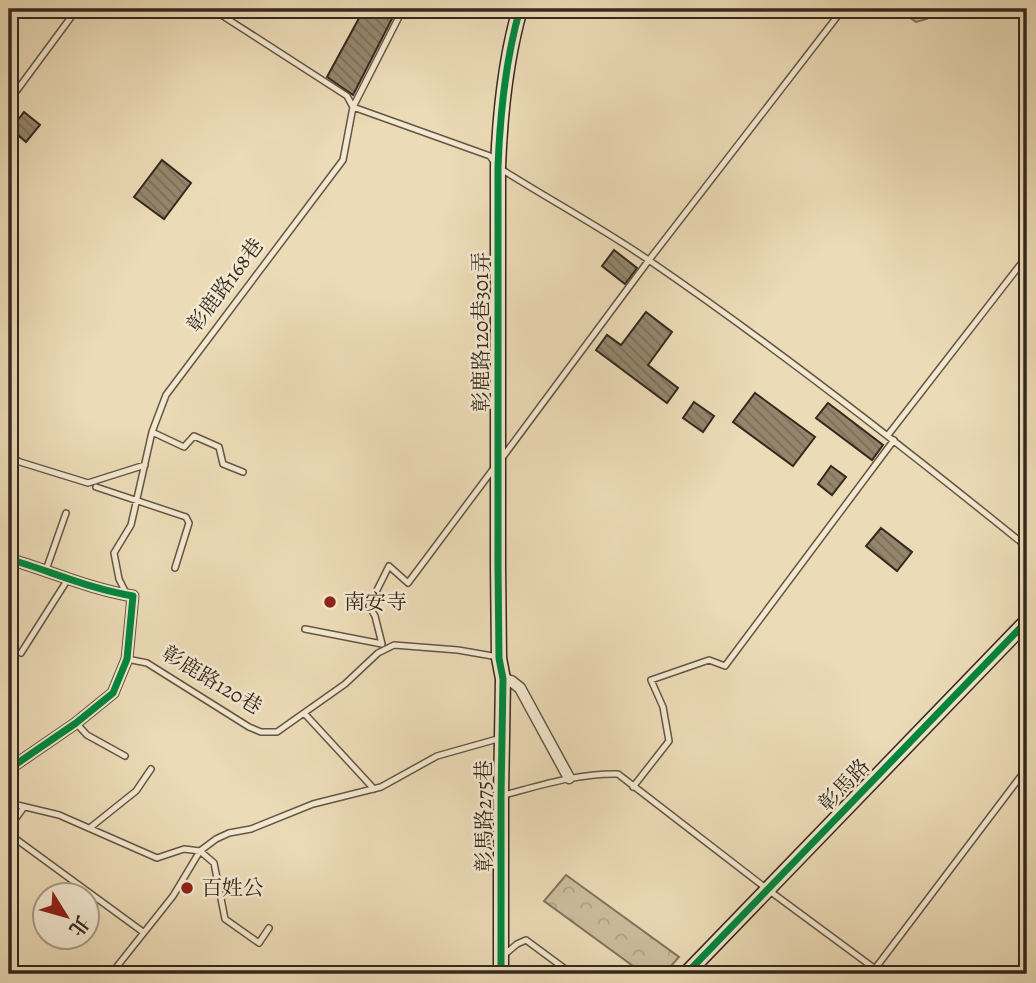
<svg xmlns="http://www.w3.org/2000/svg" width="1036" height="983" viewBox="0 0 1036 983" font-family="Alegreya,'Noto Serif TC',serif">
  <defs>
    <pattern id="forest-crowns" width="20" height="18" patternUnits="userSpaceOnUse" patternTransform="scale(1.75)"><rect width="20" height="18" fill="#cdbd9d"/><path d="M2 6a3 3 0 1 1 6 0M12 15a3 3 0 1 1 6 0" fill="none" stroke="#b1a287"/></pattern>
    <pattern id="building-back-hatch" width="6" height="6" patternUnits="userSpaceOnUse" patternTransform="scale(1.75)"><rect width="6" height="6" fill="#94866d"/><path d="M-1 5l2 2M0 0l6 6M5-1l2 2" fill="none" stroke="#7a6e59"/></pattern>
  </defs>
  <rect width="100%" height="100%" fill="#ecdbb7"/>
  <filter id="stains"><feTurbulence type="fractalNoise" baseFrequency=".00286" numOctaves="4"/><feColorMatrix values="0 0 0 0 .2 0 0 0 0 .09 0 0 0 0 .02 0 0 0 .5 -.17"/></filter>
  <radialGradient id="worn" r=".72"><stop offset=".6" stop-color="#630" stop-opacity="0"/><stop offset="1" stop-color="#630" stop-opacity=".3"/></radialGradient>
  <path fill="url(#forest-crowns)" stroke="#81735d" stroke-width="2" d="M898 9H925L931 13 927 19 916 22Z
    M566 875 679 957 664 974H644L544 901Z"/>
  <path fill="url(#building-back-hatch)" stroke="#35291d" stroke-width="2" d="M364 9H397L353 95 327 77Z
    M24 112 40 125 26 142 11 129Z
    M162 160 191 183 164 219 134 197Z
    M614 250 637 268 625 284 602 266Z
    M646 312 672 332 648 365 678 388 667 403 596 350 607 335 621 345Z
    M755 393 815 437 793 466 733 422Z
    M694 402 714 416 703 432 683 418Z
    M828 403 883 445 872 460 816 418Z
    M831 466 846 477 832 495 818 484Z
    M881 528 912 552 897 571 866 546Z"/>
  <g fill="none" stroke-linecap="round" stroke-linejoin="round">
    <g stroke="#635644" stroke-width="8">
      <path id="lane" d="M212 9 347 96 353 107 490 156 494 162
        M9 101 77 9
        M501 169C550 200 602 228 650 261 780 350 905 448 1027 547
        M152 432 184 447 194 436 219 447 223 464 243 472
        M888 435 1027 256
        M9 456 20 462 88 483 145 465
        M502 458 649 260 843 9
        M96 487 186 517 189 523 175 568
        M46 570 66 513
        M126 593 119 579 114 553 131 525 152 432 166 395 343 160 353 107 403 9
        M305 629 382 644
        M382 644 375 616 369 606 389 566 408 583 494 468
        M21 653 68 579
        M127 659 147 663 249 727 261 732H277L345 684 378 653 394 645 458 650 498 657
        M304 713 374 789
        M76 723 87 735 125 756
        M633 787 669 741 663 707 651 680 709 660 725 666 894 440
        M504 795C542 785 579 773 618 774L767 889 882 974
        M9 803 59 815 157 858 184 849 200 851 214 863 225 919 259 943 269 928
        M91 827 136 791 151 769
        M9 828 24 807
        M9 834 143 932
        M504 955 517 944 526 940 572 974
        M111 974 173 896 200 851 216 839 229 833 251 829 313 804 381 787 437 756 501 738
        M871 974 1027 768"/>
    </g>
    <g stroke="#635644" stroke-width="13">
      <path id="street" d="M9 559C50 571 90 589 133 596L127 659 113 693 76 723 9 769
        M503 679 511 681 520 688 569 778"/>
    </g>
    <g stroke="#35291d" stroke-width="17">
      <path id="secondary" d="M501 974V796L503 679 499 658 498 565V167C500 114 505 61 520 9
        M686 974 1027 621"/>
    </g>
    <use href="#lane" stroke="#f3e8d0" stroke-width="5"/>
    <use href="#street" stroke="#f3e8d0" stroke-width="10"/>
    <use href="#secondary" stroke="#f3e8d0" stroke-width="14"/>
    <g stroke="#f3e8d0" stroke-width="11">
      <path id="cycleway" d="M9 559C50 571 90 589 133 596L127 659 113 693 76 723 9 769
        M501 974V796L503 679 499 658 498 565V167C500 114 505 61 520 9
        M686 974 1027 621"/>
    </g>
    <use href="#cycleway" stroke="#00873e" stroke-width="7"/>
  </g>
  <g fill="#8f2418" stroke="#f3e8d0" stroke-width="2.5">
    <circle cx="330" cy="602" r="7"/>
    <circle cx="187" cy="888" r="7"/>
  </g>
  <g text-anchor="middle" stroke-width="5" stroke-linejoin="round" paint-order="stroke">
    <g font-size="21" fill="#35291d" stroke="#f3e8d0">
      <text transform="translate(225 285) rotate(-53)" y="7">彰鹿路168巷</text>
      <text transform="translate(481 332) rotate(-90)" y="7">彰鹿路120巷301弄</text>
      <text transform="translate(212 680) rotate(31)" y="7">彰鹿路120巷</text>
      <text transform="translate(844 785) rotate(-46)" y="7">彰馬路</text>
      <text transform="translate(484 816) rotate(-90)" y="7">彰馬路275巷</text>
    </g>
    <g font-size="21" fill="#35291d" stroke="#f3e8d0" text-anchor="start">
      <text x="344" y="609">南安寺</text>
      <text x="201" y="895">百姓公</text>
    </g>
  </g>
  <rect width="1036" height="983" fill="none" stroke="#ecdbb7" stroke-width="35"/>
  <rect x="10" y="10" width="1015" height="962" fill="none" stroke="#35291d" stroke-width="3.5"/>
  <rect x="18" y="18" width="1001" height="948" fill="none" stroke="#35291d" stroke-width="2"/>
  <g transform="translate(66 916) rotate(127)"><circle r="33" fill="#f3e8d0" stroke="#a79c88" stroke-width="2"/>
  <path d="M0-5L12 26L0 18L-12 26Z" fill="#8f2418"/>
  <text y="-10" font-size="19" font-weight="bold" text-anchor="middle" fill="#35291d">北</text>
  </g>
  <rect width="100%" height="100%" filter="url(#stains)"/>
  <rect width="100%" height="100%" fill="url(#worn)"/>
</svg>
